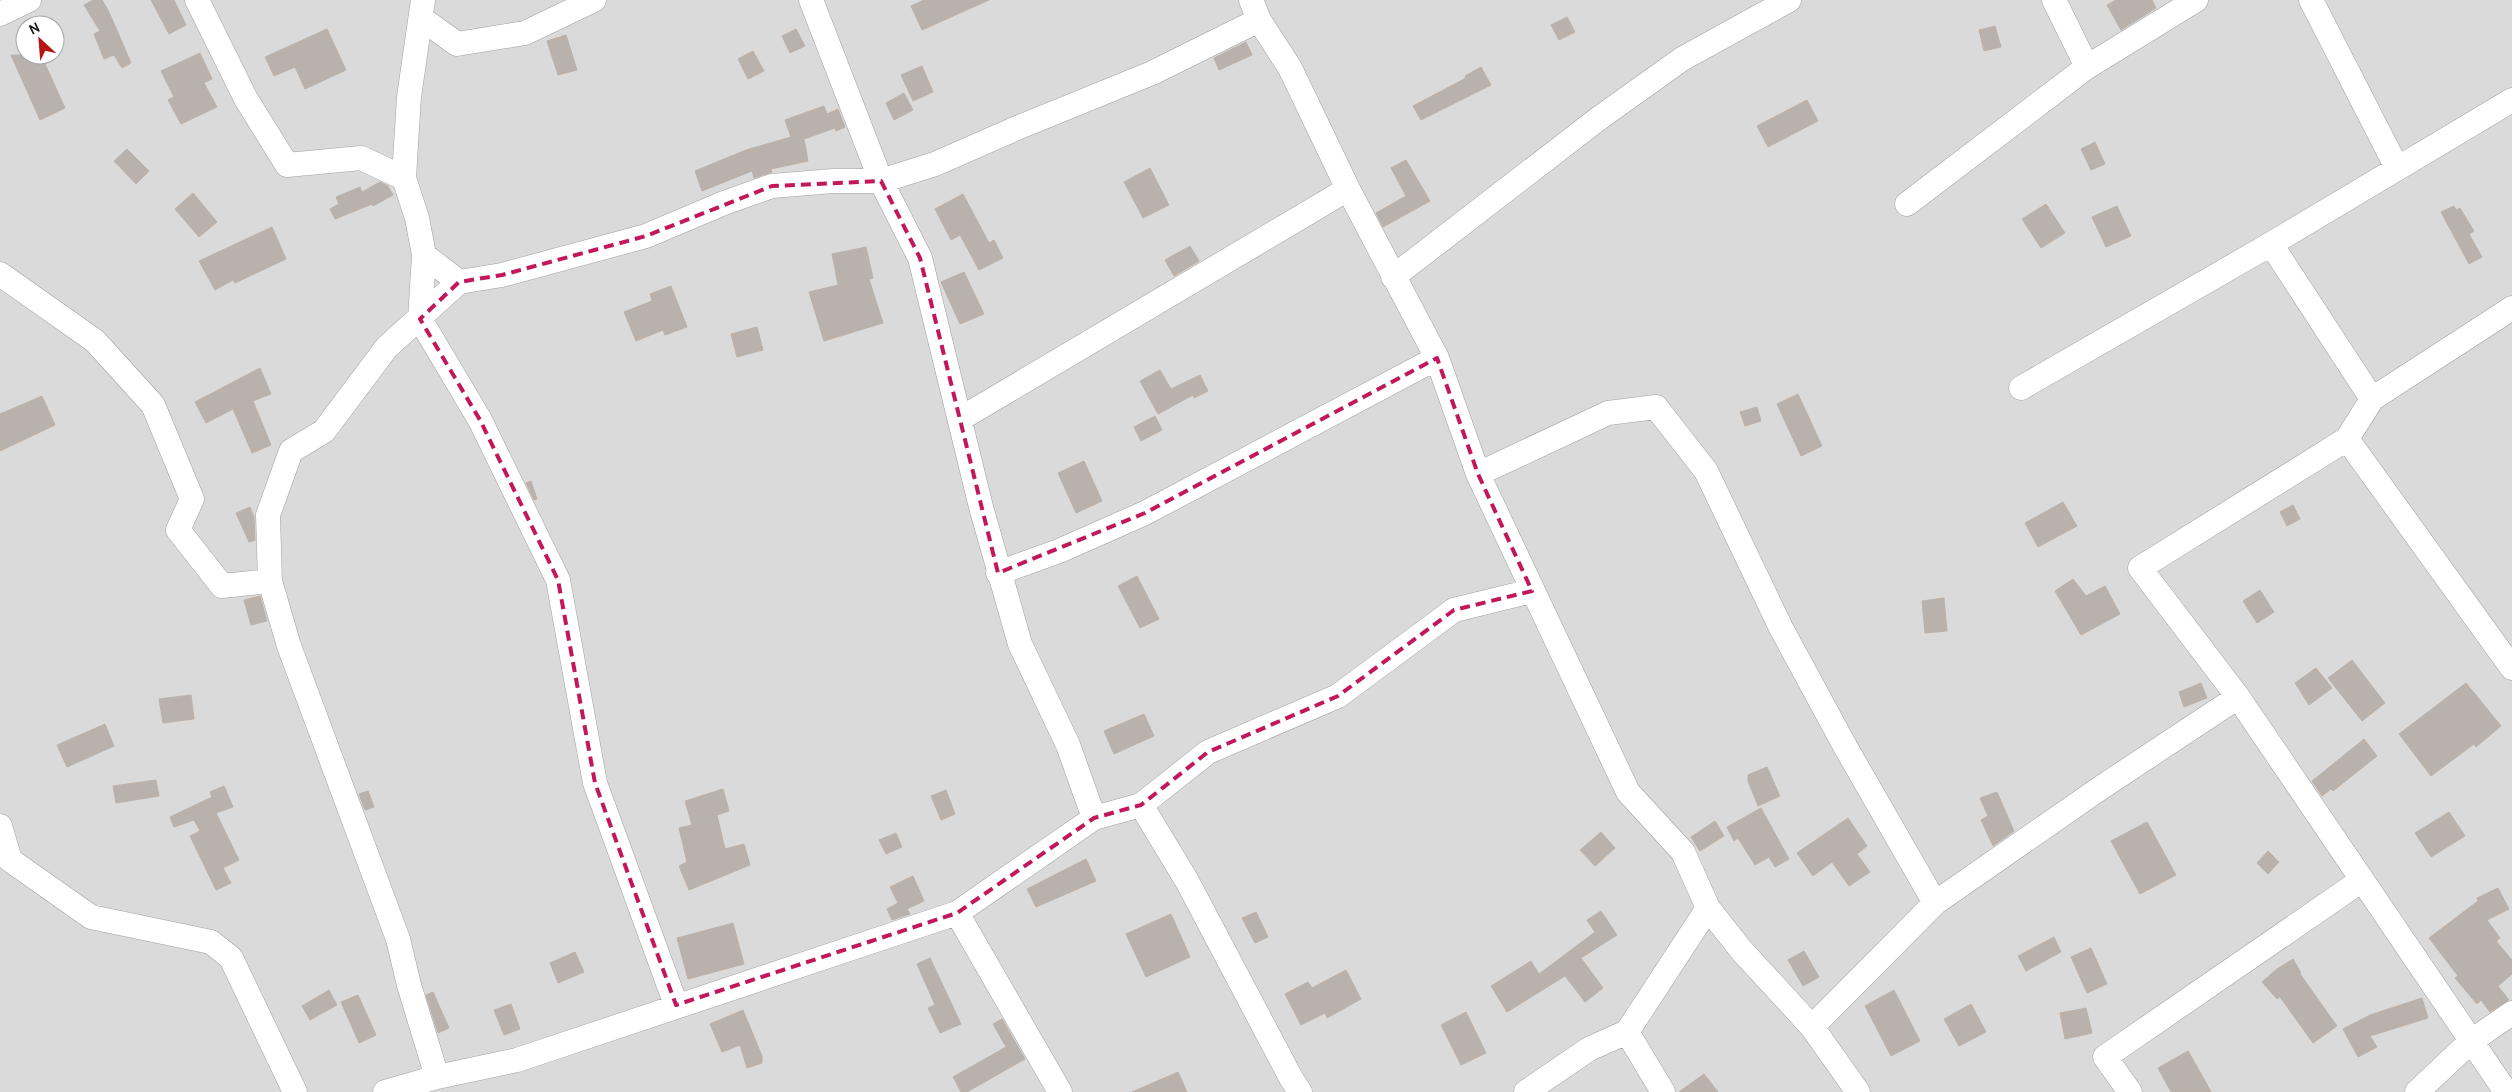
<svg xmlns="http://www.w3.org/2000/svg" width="2512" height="1092" viewBox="0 0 2512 1092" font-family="Cabin,sans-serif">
  <rect width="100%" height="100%" fill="#edeae3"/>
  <path fill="#dadada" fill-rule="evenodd" d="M0 0H2512V1092H0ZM25 25H55V55H25Z"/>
  <path fill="#b9b2ac" stroke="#bdb1a7" d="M93 0H102L109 12 131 63 122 68 114 55 104 59 94 34 100 31 84 5Z
    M151 0H174L186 25 169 34Z
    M924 0H989L922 30 911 6Z
    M2116 0H2152L2156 8 2121 30 2107 5Z
    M1567 17 1575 32 1559 40 1551 25Z
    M1995 26 2001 47 1984 51 1979 30Z
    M327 29 346 70 305 89 295 67 274 76 265 57Z
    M796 29 805 46 790 53 782 36Z
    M566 35 577 70 558 75 547 41Z
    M1246 42 1252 55 1219 70 1214 58Z
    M753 51 764 71 748 79 738 59Z
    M200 53 212 79 204 83 217 107 181 124 168 100 174 97 161 71Z
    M11 55H41L65 108 40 120Z
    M922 66 933 92 913 101 901 75Z
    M1481 67 1491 85 1421 120 1413 106 1466 78 1465 76Z
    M904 93 913 110 894 120 886 103Z
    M1807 100 1818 121 1768 147 1757 126Z
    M824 106 827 114 838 109 845 127 836 131 835 128 804 139 808 161 771 169 772 172 754 178 752 171 702 191 695 171 746 150 791 137 785 120Z
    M2095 142 2105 164 2091 170 2081 149Z
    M127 149 149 171 136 184 114 161Z
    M1406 160 1430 201 1383 227 1376 213 1406 196 1391 168Z
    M1150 168 1169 205 1143 218 1124 182Z
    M380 182 388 186 393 195 373 206 372 204 335 219 330 209 339 204 336 197 360 187 362 192Z
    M193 193 217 222 199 237 175 209Z
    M963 194 989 243 994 240 1003 258 979 270 960 235 951 240 935 209Z
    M2046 204 2065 233 2041 248 2022 219Z
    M2117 206 2131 236 2106 247 2092 217Z
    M2454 206 2456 210 2460 208 2474 231 2469 234 2482 257 2469 264 2441 212Z
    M272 227 286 259 235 283 233 280 215 290 199 261Z
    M1190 246 1199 261 1174 276 1165 260Z
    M866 247 873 278 869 279 883 323 824 341 809 292 838 285 832 254Z
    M964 272 984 314 960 324 941 282Z
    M671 286 687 327 665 335 663 330 636 341 624 312 652 301 650 294Z
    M757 327 763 350 737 357 731 334Z
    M260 368 271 394 253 401 271 445 252 453 233 409 206 423 195 402Z
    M1160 370 1171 389 1200 375 1208 391 1194 398 1193 395 1158 414 1140 381Z
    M1798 394 1822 446 1801 456 1777 404Z
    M42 396 55 425 0 451V414Z
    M1757 407 1761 421 1745 426 1740 412Z
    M1155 416 1162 430 1141 441 1134 427Z
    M1084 461 1102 501 1076 513 1058 473Z
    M531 481 537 499 534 500 526 483Z
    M2063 502 2077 526 2038 547 2025 523Z
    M2293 505 2300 519 2287 526 2280 512Z
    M250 507 254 517 255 540 249 542 236 513Z
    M1137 576 1159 619 1140 628 1118 586Z
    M2073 579 2086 596 2105 586 2120 614 2081 635 2055 591Z
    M2260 590 2274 612 2257 623 2243 601Z
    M260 596 267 621 251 625 244 600Z
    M1944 598 1947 631 1925 633 1922 601Z
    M2352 660 2385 703 2362 721 2328 678Z
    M2316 668 2332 688 2309 705 2295 683Z
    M2201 683 2207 698 2184 707 2179 692Z
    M2466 683 2501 726 2476 747 2474 744 2431 776 2399 734Z
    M191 695 194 719 163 723 159 699Z
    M1144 714 1154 736 1114 754 1104 731Z
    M105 724 114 746 67 767 57 745Z
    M2364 739 2377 756 2333 791 2331 789 2322 796 2312 781Z
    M1767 767 1780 796 1758 806 1748 781V775Z
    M156 780 159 796 116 803 113 786Z
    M224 786 233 807 216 813 239 860 223 868 231 883 216 890 190 836 200 831 194 820 174 827 170 817 212 797 210 792Z
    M723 789 729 811 717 815 725 849 744 844 750 865 689 890 679 866 687 862 679 828 692 825 685 801Z
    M946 790 955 814 941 820 931 796Z
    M368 791 374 807 365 810 359 794Z
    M1997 792 2014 831 1993 846 1981 820 1988 816 1980 798Z
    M1761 808 1789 859 1775 867 1769 857 1755 865 1738 838 1734 841 1727 827Z
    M2449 812 2465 836 2431 857 2415 833Z
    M1848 818 1867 846 1857 854 1870 872 1849 886 1832 862 1813 876 1797 853Z
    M1715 821 1724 836 1700 851 1691 837Z
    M2147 822 2176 875 2140 894 2111 841Z
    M1601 832 1615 848 1595 866 1580 850Z
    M896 833 902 847 886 854 879 840Z
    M2268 851 2279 862 2268 874 2257 863Z
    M1086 859 1096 881 1036 907 1027 889Z
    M913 876 924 901 907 909 910 914 892 920 887 909 898 903 890 887Z
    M2498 888 2509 909 2487 920 2500 938 2496 941 2512 960V974L2498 986 2509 1000 2490 1012 2481 1000 2477 1004 2455 978 2458 976 2429 938 2478 901 2477 898Z
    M1601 911 1617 935 1581 958 1603 988 1585 1002 1565 976 1507 1012 1491 986 1531 961 1539 974 1595 932 1587 920Z
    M1256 912 1268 937 1255 943 1242 918Z
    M1171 914 1190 957 1146 977 1126 934Z
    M733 923 744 964 688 979 677 938Z
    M2054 937 2061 952 2026 971 2018 956Z
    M2091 948 2107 984 2087 993 2071 957Z
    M1804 951 1819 977 1803 986 1788 960Z
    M575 952 584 972 558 983 550 963Z
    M930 958 961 1024 940 1033 928 1008 935 1005 917 964Z
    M2293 959 2301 973 2300 974 2337 1026 2313 1043 2280 997 2277 999 2262 982 2277 969Z
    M1346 970 1361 999 1327 1018 1325 1013 1301 1025 1285 994 1308 982 1312 988Z
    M329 990 337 1005 310 1020 302 1006Z
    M1894 990 1920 1041 1891 1056 1865 1006Z
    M433 992 449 1028 438 1033 426 995Z
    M358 995 376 1035 359 1043 341 1002Z
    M2422 998 2428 1018 2370 1036 2377 1047 2358 1057 2343 1029 2370 1015Z
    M511 1004 520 1029 504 1035 494 1010Z
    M1971 1004 1986 1032 1959 1046 1944 1019Z
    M2086 1008 2092 1033 2065 1039 2060 1013Z
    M743 1010 762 1056V1063L747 1068 740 1045 722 1052 710 1024Z
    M1466 1012 1486 1053 1461 1065 1441 1025Z
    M1002 1019 1025 1059 967 1092H961L953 1077 1006 1047 993 1024Z
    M2188 1051 2204 1079 2211 1092H2171L2158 1068Z
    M1178 1072 1187 1092H1132Z
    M1704 1074 1718 1092H1679Z"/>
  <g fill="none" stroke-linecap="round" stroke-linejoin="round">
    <g stroke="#a0a0a0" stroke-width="25">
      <path id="minor" d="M197 0 246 99 287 165 361 158 404 178
        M423 0 409 97 404 178 417 218 424 255 420 319 480 420 558 580 595 783 676 1005
        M811 0 881 181 920 258 981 507 1020 644 1068 745 1094 818
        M1251 0 1259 20 1290 68 1348 189 1437 358 1478 474 1628 792 1683 852 1708 908 1742 951 1812 1027 1858 1092
        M2054 0 2087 67
        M2311 0 2397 168
        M0 14 29 0
        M421 18 457 44 525 33 594 0
        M1907 204 2087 67 2196 0
        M2271 244 2372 399
        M424 255 459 282
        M0 274 95 341 153 405 192 499 178 530 222 586 270 581
        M1393 277 1598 119 1682 59 1789 0
        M2021 388 2271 244 2512 100
        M960 419 1348 189
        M2347 439 2512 668
        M1478 474 1608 413 1656 407 1706 471 1781 628 1846 748 1935 903
        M998 573 1059 551 1145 513 1437 358
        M1141 805 1187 881 1291 1078 1300 1092
        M0 826 10 860 91 917 211 942 231 958 295 1092
        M957 913 1060 1092
        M1812 1027 1935 903 2102 787 2238 697
        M1627 1032 1663 1092
        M437 1077 517 1060 957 913 1094 818 1141 805 1208 752 1338 696 1454 610 1532 591
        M385 1092 437 1077 409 985 398 939 289 646 270 581 268 515 291 451 324 431 387 347 459 282 502 275 646 236 724 203 772 186 833 181H881L935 164 1017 128 1152 73 1259 20
        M1526 1092 1589 1049 1627 1032 1708 908
        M2130 1092 2105 1057 2362 880
        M2417 1092 2470 1042 2512 1013
        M2506 1092 2238 697 2140 568 2347 439 2372 399 2512 308"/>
    </g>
    <use href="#minor" stroke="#fff" stroke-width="24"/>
  </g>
  <path fill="none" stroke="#c2185b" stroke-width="4" stroke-dasharray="10 6" stroke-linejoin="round" d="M881 181 920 258 998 573 1145 513 1437 358 1478 474 1532 591 1454 610 1338 696 1208 752 1141 805 1094 818 957 913 676 1005 595 783 558 580 480 420 420 319 459 282 502 275 646 236 772 186Z"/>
  <g transform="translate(40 40) rotate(334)"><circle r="24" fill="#ffffff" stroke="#a4a4a4"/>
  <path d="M0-4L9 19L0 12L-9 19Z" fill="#b51414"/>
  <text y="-8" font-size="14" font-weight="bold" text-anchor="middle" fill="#1c1c1c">N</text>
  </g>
</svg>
